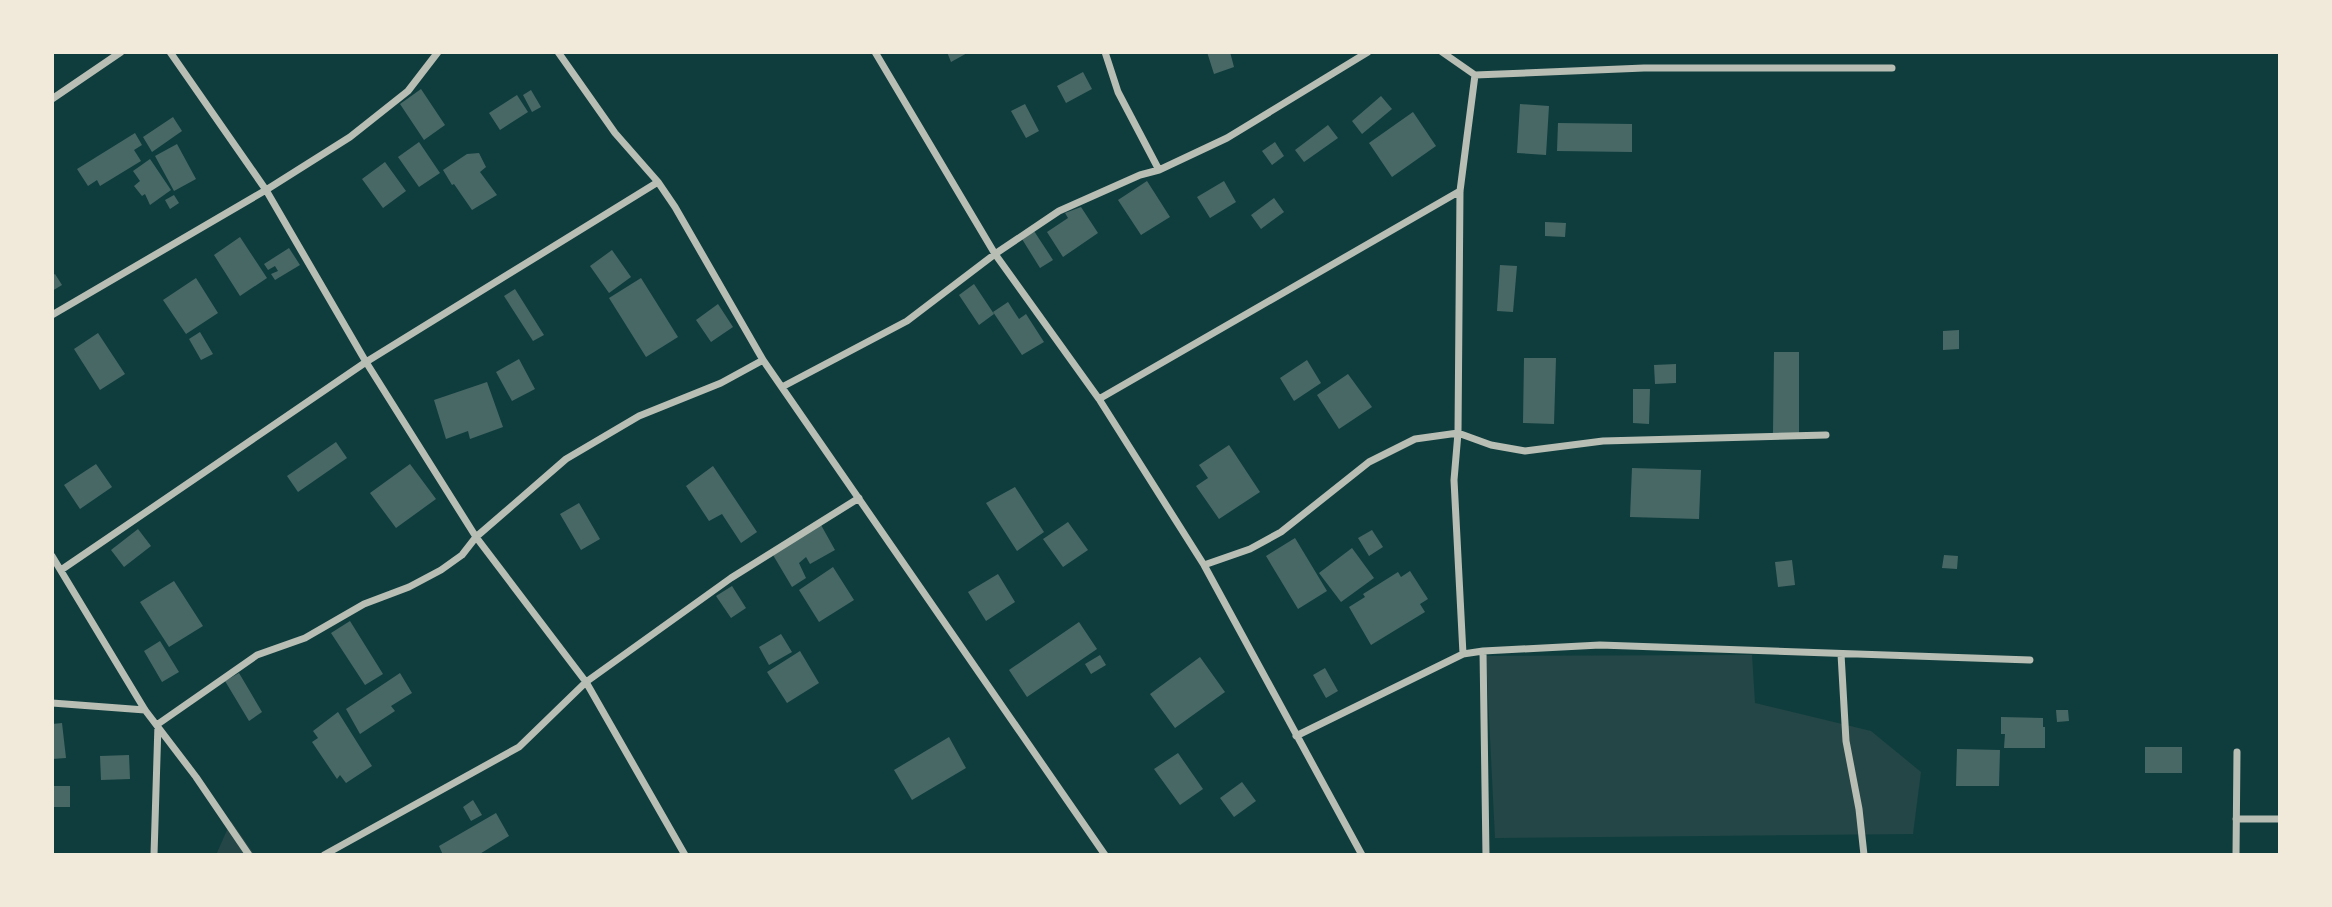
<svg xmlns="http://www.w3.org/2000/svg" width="2332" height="907" viewBox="0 0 2332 907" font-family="'Fira Sans Condensed',sans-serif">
  <rect width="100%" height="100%" fill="#0f3d3e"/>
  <path fill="#244646" d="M1752 655 1755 703 1871 731 1921 772 1913 834 1495 838 1486 656Z
    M231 821 254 854 216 855Z"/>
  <path fill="#486865" d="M947 52H969L951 62Z
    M1207 52H1230L1234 67 1214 74Z
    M1083 72 1092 89 1066 103 1057 86Z
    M421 89 445 125 424 140 400 104Z
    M531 90 541 107 532 112 523 95Z
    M517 95 528 112 500 130 489 113Z
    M1381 96 1392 109 1362 134 1352 121Z
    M1025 104 1039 131 1026 138 1011 111Z
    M1520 104 1549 106 1546 155 1517 153Z
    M1413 112 1436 146 1392 177 1369 143Z
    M173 117 182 131 152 152 143 137Z
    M1558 123 1632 124V152L1557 151Z
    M1328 125 1338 138 1304 162 1295 150Z
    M135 133 142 145 134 150 141 161 100 186 97 180 88 186 77 169Z
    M419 142 440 173 419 187 398 157Z
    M1275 142 1284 156 1272 165 1262 151Z
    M177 144 196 179 174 191 155 156Z
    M479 153 486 167 480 172 497 195 472 210 454 184 452 185 443 170 467 154Z
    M150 159 171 190 150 205 145 194 142 196 134 186 140 181 133 171Z
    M385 162 406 191 383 208 362 179Z
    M1147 181 1170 217 1141 235 1118 200Z
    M1224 181 1236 202 1210 218 1197 197Z
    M174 195 179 203 170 209 165 200Z
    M1274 198 1284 212 1261 229 1251 215Z
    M1081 207 1098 233 1063 257 1047 232 1068 218 1065 213Z
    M1545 222 1566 223 1565 237 1545 236Z
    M1034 231 1053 260 1040 268 1022 239Z
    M240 237 267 278 240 296 214 255Z
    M289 248 300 265 275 280 271 274 278 271 275 266 268 270 264 264Z
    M612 250 631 277 609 293 590 266Z
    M1500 265 1517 266 1513 312 1497 311Z
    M55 274 62 285 52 291V276Z
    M196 278 218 313 186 334 163 300Z
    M641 278 678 337 646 357 609 298Z
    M974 284 994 314 979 325 959 295Z
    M515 289 544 335 533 341 504 296Z
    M1008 302 1019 319 1026 314 1044 342 1022 355 993 312Z
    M718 304 733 327 711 342 696 320Z
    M1959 330V349L1943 350V331Z
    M200 332 213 354 201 360 189 339Z
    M98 333 125 374 100 390 74 349Z
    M1774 352H1799V433H1773Z
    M1524 358H1556L1554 424 1523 423Z
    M519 359 535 389 512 401 496 372Z
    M1307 360 1321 383 1294 401 1280 378Z
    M1676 364V383L1655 384 1654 365Z
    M1348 374 1372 407 1339 429 1317 395Z
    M487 382 503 427 470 439 468 431 446 439 434 400Z
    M1633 389H1650L1649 424 1633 423Z
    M336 442 347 458 298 492 287 476Z
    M1229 445 1260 492 1219 519 1196 486 1208 478 1199 465Z
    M96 464 112 487 80 509 64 485Z
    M410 464 436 499 396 528 370 493Z
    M713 466 757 532 741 543 722 514 709 521 686 486Z
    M1632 468 1701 470 1699 519 1630 517Z
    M1015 487 1044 532 1017 551 986 503Z
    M579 503 600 539 581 550 560 514Z
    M1068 522 1088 550 1063 567 1043 539Z
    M821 525 835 550 810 564 806 557 799 563 806 578 792 587 773 555Z
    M138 529 151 546 124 567 111 550Z
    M1372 530 1383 547 1369 556 1358 538Z
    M1295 538 1327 591 1298 609 1266 556Z
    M1352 548 1374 578 1341 602 1319 573Z
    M1944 555 1958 556 1957 569 1942 568Z
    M1792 560 1795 585 1778 587 1775 562Z
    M833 567 854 600 819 622 799 590Z
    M1410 571 1428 599 1420 604 1425 612 1371 645 1349 607 1365 597 1363 594 1398 572 1401 577Z
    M998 574 1015 602 986 621 968 592Z
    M174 581 203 626 169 647 140 602Z
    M732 586 746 608 731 618 716 596Z
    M350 621 383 674 365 685 331 633Z
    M1079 622 1097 649 1027 697 1009 670Z
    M781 634 792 652 769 665 759 647Z
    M160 641 179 672 162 682 144 651Z
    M800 651 819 683 787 703 767 672Z
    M1100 655 1106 665 1091 674 1085 664Z
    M1200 657 1225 692 1175 728 1150 694Z
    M1325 668 1338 691 1326 698 1313 675Z
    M239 673 262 712 249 721 225 681Z
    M400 673 412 693 391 706 395 711 360 734 346 709Z
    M2056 710H2068L2069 721 2057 722Z
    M338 712 372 766 346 783 340 775 337 779 312 742 318 738 313 731Z
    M2001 717 2043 718V727H2045V748H2004L2005 734H2001Z
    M62 723 66 758 52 759V724Z
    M949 737 966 768 912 800 894 770Z
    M2145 747H2182V773H2145Z
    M1957 749 2000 750 1999 786H1956Z
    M1178 753 1203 789 1180 805 1154 769Z
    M129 755 130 779 101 780 100 756Z
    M1242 782 1256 801 1234 817 1220 798Z
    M52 786H70V807H52Z
    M473 800 482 815 471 821 463 807Z
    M496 813 509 836 478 855H443L439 846Z"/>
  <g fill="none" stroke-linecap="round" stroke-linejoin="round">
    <path stroke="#b8beb3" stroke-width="7" d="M170 52 266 190 366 362 476 537 586 682 685 855
      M558 52 615 133 658 182 675 207 763 360 1105 855
      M875 52 995 254 1099 399 1204 565 1362 855
      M1105 52 1118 92 1159 170
      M1442 52 1475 75 1460 191 1458 433 1454 480 1463 654
      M1475 75 1644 68H1892
      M52 99 121 52
      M52 315 266 190 350 137 408 91 438 52
      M782 387 907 321 995 254 1059 211 1140 175 1159 170 1227 138 1368 52
      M1099 399 1460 191
      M52 556 145 710 196 777 249 855
      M1204 565 1250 549 1281 532 1369 462 1415 439 1458 433 1491 445 1525 451 1603 441 1826 435
      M61 570 366 362 658 182
      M1483 651 1486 855
      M1841 654 1846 741 1859 809 1864 855
      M52 703 145 710
      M1296 736 1463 654 1483 651 1600 645 2030 660
      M2236 819H2280
      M154 855 158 724 257 655 305 638 364 604 409 587 441 570 462 555 476 537 566 459 639 416 721 383 763 360
      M324 855 519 747 586 682 731 578 859 498
      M2236 855 2237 752"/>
  </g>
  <rect width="2332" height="907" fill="none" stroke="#f1e9da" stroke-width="108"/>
</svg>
